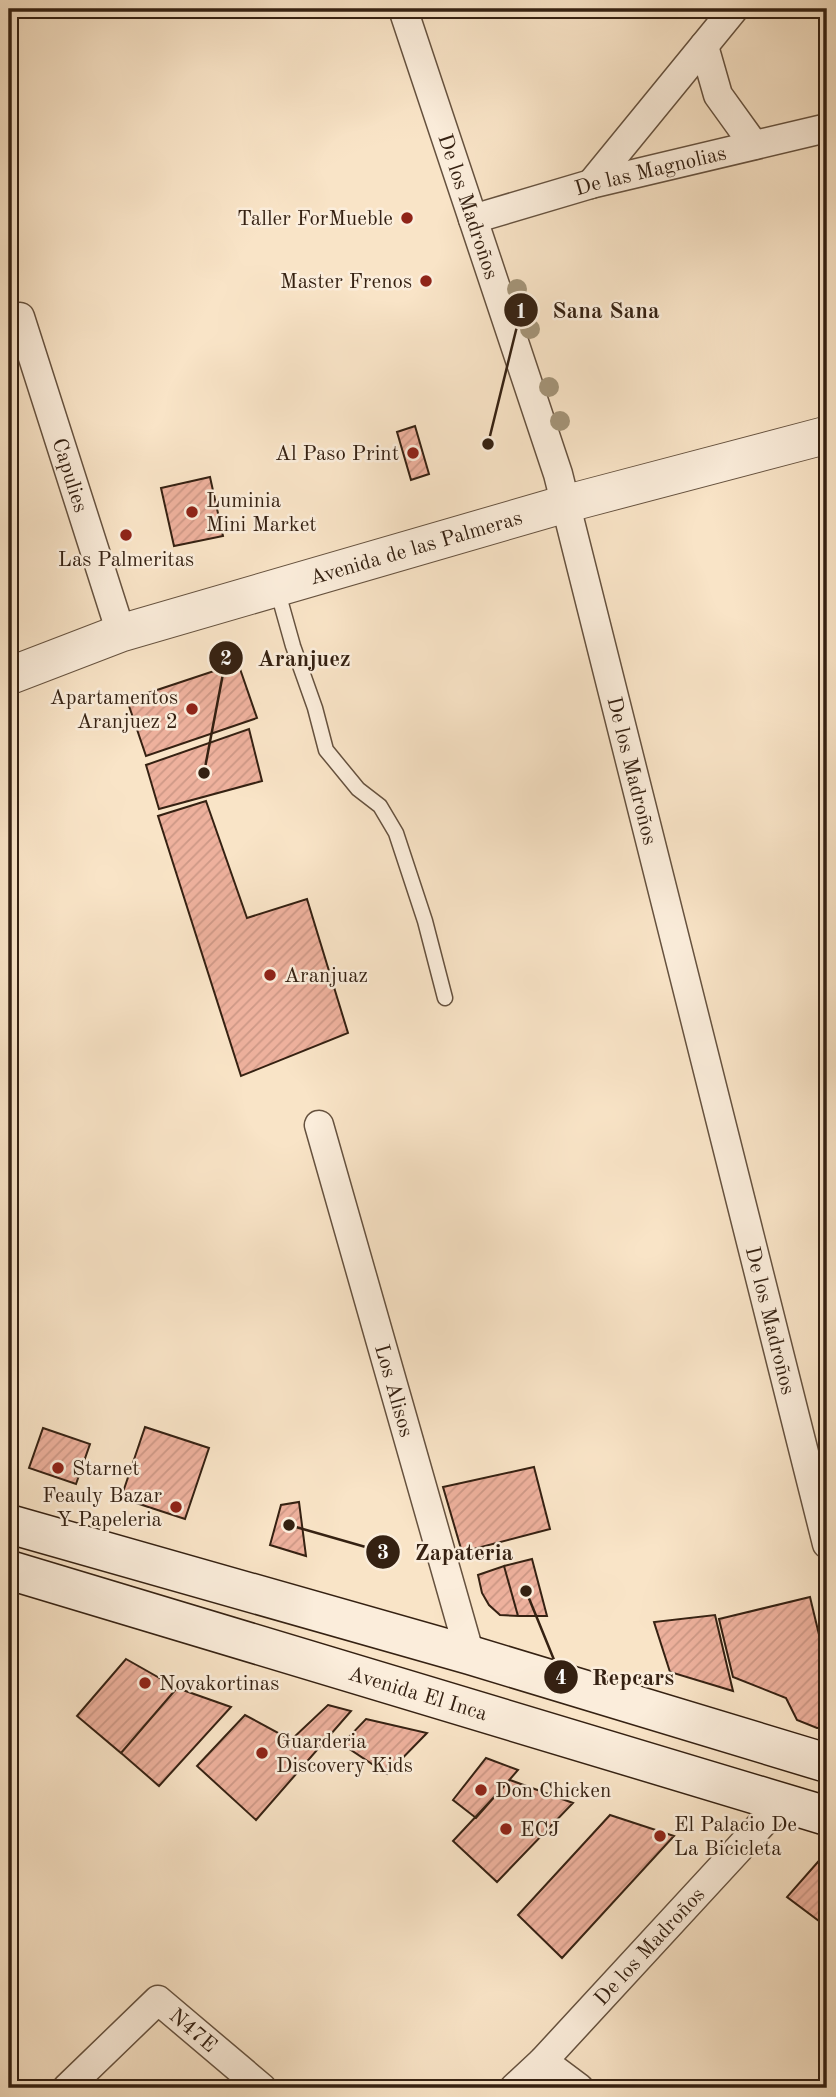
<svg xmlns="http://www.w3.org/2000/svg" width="836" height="2097" viewBox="0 0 836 2097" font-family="'Old Standard TT',serif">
  <defs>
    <pattern id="building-hatch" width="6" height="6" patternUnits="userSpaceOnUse" patternTransform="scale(1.75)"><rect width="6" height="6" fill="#eeb19d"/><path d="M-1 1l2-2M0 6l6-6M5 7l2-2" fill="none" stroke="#cd9886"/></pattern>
  </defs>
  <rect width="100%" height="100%" fill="#f9e4c7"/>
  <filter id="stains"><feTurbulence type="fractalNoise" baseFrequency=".00286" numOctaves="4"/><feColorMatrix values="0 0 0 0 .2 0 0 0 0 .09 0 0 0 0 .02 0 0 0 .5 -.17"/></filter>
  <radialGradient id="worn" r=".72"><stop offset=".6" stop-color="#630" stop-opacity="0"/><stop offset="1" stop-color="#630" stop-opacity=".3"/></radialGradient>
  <path fill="url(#building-hatch)" stroke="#352112" stroke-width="2" d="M415 426 429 474 411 480 397 432Z
    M210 477 223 536 174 546 161 488Z
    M238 663 257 718 146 756 127 700Z
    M249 729 262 781 159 809 146 765Z
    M206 801 247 918 307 899 348 1033 241 1076 158 816Z
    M145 1427 209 1448 185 1519 121 1498Z
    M43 1428 90 1444 76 1484 29 1468Z
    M534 1467 550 1529 462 1552 443 1487Z
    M299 1502 306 1556 270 1545 281 1505Z
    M532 1559 547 1616H518L504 1566Z
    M504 1566 518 1616 500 1615 489 1605 482 1593 478 1575Z
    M810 1597 827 1668V1727L817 1728 797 1720 786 1698 733 1677 719 1619Z
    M715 1615 733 1691 670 1672 654 1622Z
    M126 1659 177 1688 121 1753 77 1716Z
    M177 1688 231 1707 159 1786 121 1753Z
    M328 1705 351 1711 256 1820 197 1766 245 1715 291 1740Z
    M366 1719 427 1733 387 1774 342 1744Z
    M486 1758 518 1770 476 1818 453 1800Z
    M510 1780 573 1803 497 1882 453 1841Z
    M610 1815 674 1836 562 1958 518 1915Z
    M824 1855 827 1856V1927L787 1897Z"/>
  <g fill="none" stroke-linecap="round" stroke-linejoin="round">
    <g stroke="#66523f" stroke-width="17">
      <path id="service" d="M277 589 293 646 315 708 326 750 358 789 380 806 396 833 425 921 445 998"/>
    </g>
    <g stroke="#66523f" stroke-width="31">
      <g id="minor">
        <path id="s1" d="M403 9 558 474 827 1544"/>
        <path d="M704 46 718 95 754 145"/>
        <path d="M591 184 734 9"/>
        <path id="s2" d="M473 219 591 184 827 128"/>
        <path id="s3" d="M20 317 121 633"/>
        <path id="s4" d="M319 1125 470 1655"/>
        <path d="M543 2061 579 2088"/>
        <path id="s5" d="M67 2088 158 2000 262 2088"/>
        <path id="s6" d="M514 2088 543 2061 782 1802"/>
      </g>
    </g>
    <g stroke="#66523f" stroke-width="39">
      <g id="tertiary">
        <path id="s7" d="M9 676 121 633 565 504 827 435"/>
      </g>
    </g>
    <g stroke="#352112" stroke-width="41">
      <g id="secondary">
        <path d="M9 1524 470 1655 827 1763"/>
        <path id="s8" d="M9 1570 827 1816"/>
      </g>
    </g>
    <use href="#service" stroke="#fbeddb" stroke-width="14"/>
    <use href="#minor" stroke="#fbeddb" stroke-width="28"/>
    <use href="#tertiary" stroke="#fbeddb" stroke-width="37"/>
    <use href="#secondary" stroke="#fbeddb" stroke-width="38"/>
  </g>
  <g fill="#a49478">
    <circle cx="517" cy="289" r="10"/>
    <circle cx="530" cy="329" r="10"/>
    <circle cx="549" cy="387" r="10"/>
    <circle cx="560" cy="421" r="10"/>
  </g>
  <g fill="#8f2418" stroke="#fbeddb" stroke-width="2.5">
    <circle cx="407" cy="218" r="7"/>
    <circle cx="426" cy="281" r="7"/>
    <circle cx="413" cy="453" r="7"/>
    <circle cx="192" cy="512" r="7"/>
    <circle cx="126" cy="535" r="7"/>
    <circle cx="192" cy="709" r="7"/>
    <circle cx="270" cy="975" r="7"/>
    <circle cx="58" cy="1468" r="7"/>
    <circle cx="176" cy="1507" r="7"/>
    <circle cx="145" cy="1683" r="7"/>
    <circle cx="262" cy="1753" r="7"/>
    <circle cx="481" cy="1790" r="7"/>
    <circle cx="506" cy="1829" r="7"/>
    <circle cx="660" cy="1836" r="7"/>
  </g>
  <g text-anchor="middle" stroke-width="5" stroke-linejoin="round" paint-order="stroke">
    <g font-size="21" fill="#352112" stroke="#fbeddb">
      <text dy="7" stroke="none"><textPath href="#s2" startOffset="184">De las Magnolias</textPath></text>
      <text dy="7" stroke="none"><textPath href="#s1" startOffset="208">De los Madroños</textPath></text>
      <text dy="7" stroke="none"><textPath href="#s3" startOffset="166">Capulies</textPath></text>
      <text dy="7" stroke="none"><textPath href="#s7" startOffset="427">Avenida de las Palmeras</textPath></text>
      <text dy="7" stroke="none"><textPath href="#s1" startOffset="796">De los Madroños</textPath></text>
      <text dy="7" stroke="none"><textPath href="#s1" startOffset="1363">De los Madroños</textPath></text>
      <text dy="7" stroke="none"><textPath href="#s4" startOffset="276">Los Alisos</textPath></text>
      <text dy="7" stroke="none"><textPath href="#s8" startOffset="427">Avenida El Inca</textPath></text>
      <text dy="7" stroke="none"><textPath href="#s6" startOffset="196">De los Madroños</textPath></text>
      <text dy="7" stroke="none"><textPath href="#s5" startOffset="173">N47E</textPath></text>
    </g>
    <g font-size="21" fill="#352112" stroke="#fbeddb" text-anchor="start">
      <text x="393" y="225" text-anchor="end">Taller ForMueble</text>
      <text x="412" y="288" text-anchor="end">Master Frenos</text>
      <text x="399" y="460" text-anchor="end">Al Paso Print</text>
      <text x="206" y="507">Luminia<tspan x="206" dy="24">Mini Market</tspan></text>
      <text x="126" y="566" text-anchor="middle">Las Palmeritas</text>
      <text x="178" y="704" text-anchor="end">Apartamentos<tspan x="178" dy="24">Aranjuez 2</tspan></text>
      <text x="284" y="982">Aranjuaz</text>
      <text x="72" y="1475">Starnet</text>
      <text x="162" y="1502" text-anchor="end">Feauly Bazar<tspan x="162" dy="24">Y Papeleria</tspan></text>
      <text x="159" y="1690">Novakortinas</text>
      <text x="276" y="1748">Guarderia<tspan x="276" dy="24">Discovery Kids</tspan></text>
      <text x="495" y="1797">Don Chicken</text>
      <text x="674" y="1831">El Palacio De<tspan x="674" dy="24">La Bicicleta</tspan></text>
      <text x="520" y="1836">ECJ</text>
    </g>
  </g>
  <path fill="none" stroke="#352112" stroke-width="2.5" d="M488 444L521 310M204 773L226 658M289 1525L383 1552M526 1591L561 1677"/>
  <g fill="#352112" stroke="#fbeddb" stroke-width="2.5">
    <circle cx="488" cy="444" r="7"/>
    <circle cx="204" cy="773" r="7"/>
    <circle cx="289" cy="1525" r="7"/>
    <circle cx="526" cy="1591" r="7"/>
    <circle cx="521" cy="310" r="18"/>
    <circle cx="226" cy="658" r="18"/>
    <circle cx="383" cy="1552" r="18"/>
    <circle cx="561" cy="1677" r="18"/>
  </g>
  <g font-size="21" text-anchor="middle" font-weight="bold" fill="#fff">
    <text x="521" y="318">1</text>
    <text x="226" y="665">2</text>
    <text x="383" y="1559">3</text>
    <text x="561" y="1684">4</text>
  </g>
  <g font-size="23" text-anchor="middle" font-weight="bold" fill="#352112" stroke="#fbeddb" stroke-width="5" stroke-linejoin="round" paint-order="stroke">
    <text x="606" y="318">Sana Sana</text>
    <text x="304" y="666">Aranjuez</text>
    <text x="464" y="1560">Zapateria</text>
    <text x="633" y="1685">Repcars</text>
  </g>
  <rect width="836" height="2097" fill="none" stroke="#f9e4c7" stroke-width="35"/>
  <rect x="10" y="10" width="815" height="2076" fill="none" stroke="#352112" stroke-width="3.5"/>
  <rect x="18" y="18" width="801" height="2062" fill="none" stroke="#352112" stroke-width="2"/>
  <rect width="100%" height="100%" filter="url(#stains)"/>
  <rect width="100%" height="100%" fill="url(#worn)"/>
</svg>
